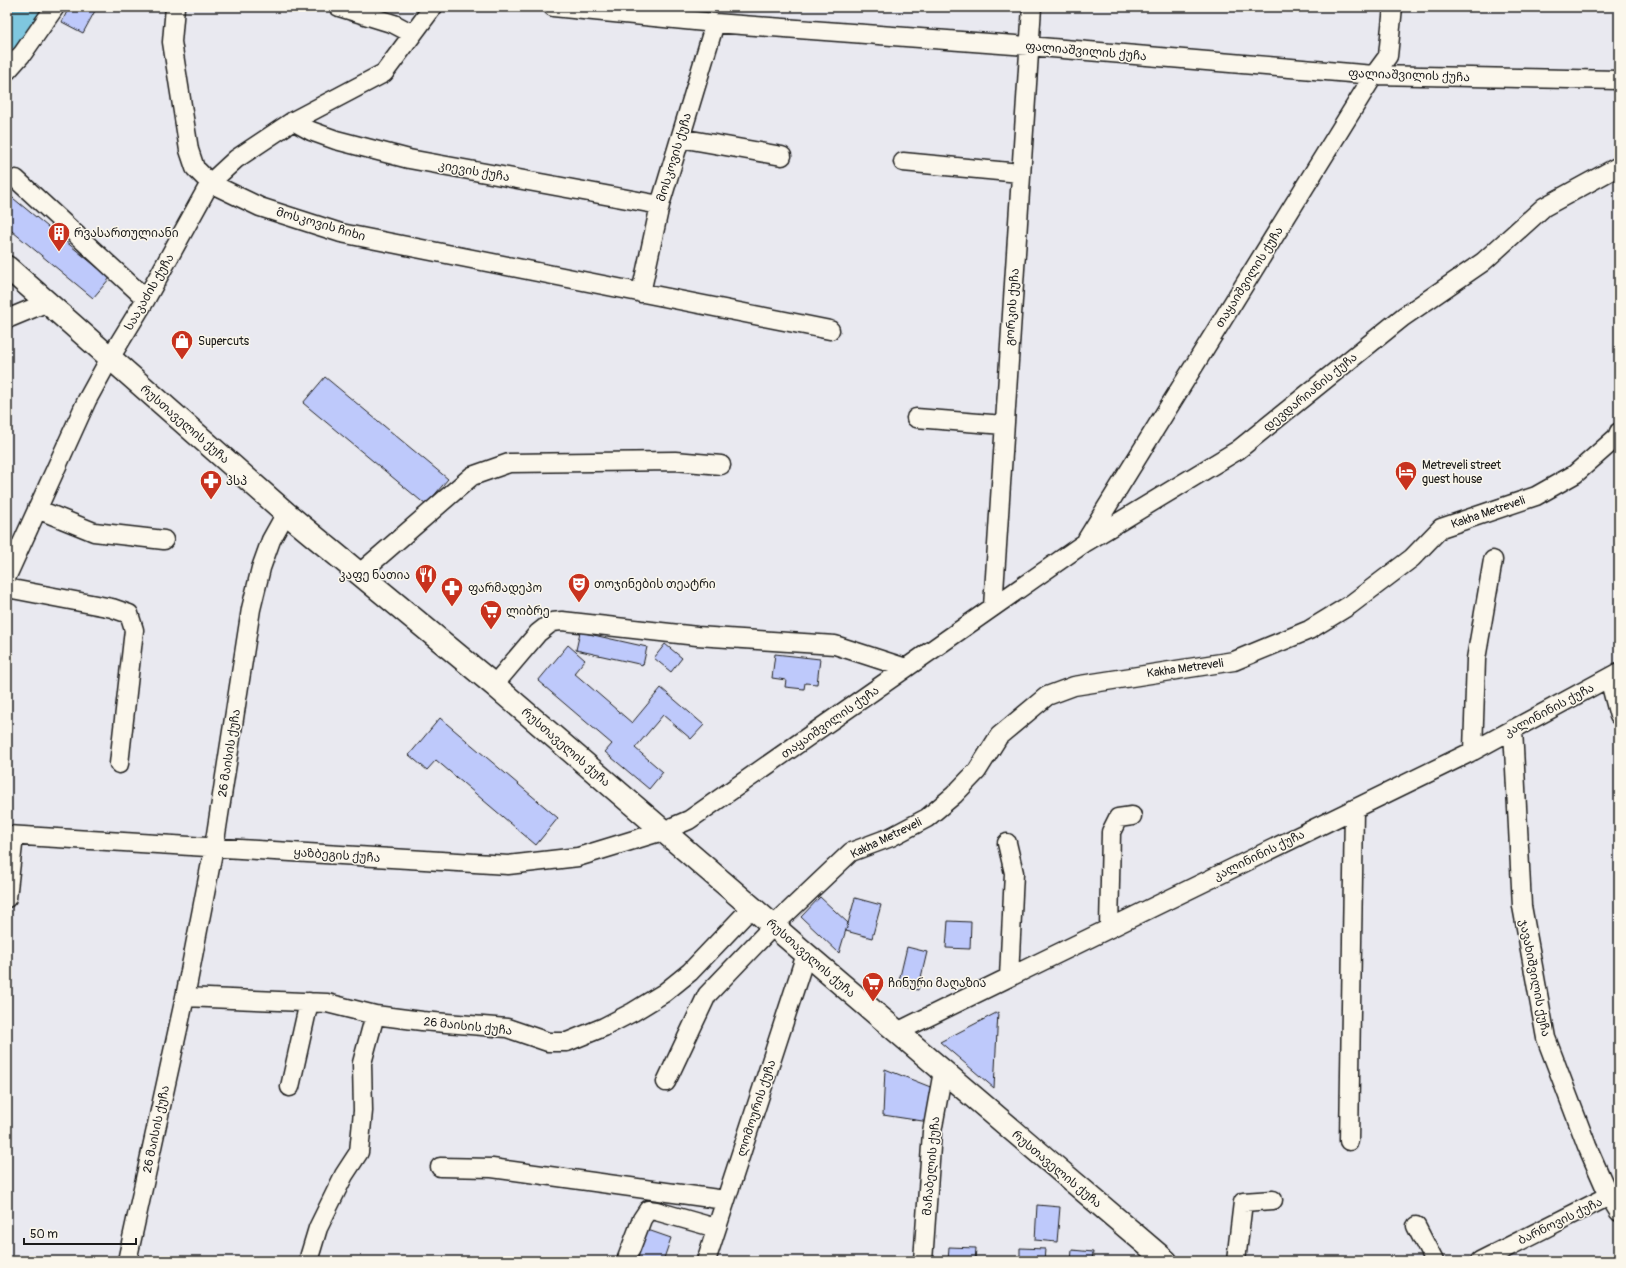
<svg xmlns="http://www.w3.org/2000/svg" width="1626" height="1268" viewBox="0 0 1626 1268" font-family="Pangolin,'Noto Sans Georgian',sans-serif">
  <rect width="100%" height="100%" fill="#e9e9f0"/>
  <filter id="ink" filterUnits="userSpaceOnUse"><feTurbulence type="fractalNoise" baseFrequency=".025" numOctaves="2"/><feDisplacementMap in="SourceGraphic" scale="8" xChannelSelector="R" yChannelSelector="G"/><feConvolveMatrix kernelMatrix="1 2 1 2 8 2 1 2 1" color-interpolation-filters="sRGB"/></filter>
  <g filter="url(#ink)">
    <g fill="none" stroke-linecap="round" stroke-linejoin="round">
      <path stroke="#7fc7df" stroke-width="27" d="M7 36 29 7"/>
    </g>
    <path fill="#bec9fb" stroke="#1c1c1c" d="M69 7H92L96 9 83 33 62 22Z
      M8 194 110 278 93 298 7 227V196Z
      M325 377 448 479 426 505 303 403Z
      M580 632 647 647 643 665 576 650Z
      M665 644 682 658 671 672 654 658Z
      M568 645 585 660 574 673 632 723 661 688 704 725 691 739 663 715 635 748 663 772 649 789 605 752 612 744 538 681Z
      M775 654 820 659 817 684 805 683 804 689 785 687 786 680 772 678Z
      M440 718 558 818 536 845 436 760 427 770 409 755Z
      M820 897 848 923 839 953 801 917Z
      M855 898 881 905 872 938 846 931Z
      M948 921 971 922 970 949 946 948Z
      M907 947 927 952 918 990 898 985Z
      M998 1012 994 1088 940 1042Z
      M885 1069 933 1088 929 1122 883 1115Z
      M1037 1205 1060 1207 1057 1242 1035 1240Z
      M645 1229 671 1238 663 1261H634Z
      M949 1247 976 1248 975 1261H948Z
      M1020 1248 1045 1249 1044 1261H1020Z
      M1072 1250 1093 1252 1092 1261H1071Z"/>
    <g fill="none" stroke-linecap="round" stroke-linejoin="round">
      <g stroke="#1c1c1c" stroke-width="21">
        <path id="minor" d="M175 7 172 42 189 150 195 168 210 183 260 207 341 233 830 330
          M339 7 394 24 413 34
          M553 7 715 23 1028 46 1374 75 1619 80
          M7 71 23 53 55 7
          M293 121 311 131 336 140 409 159 660 205
          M680 138 782 156
          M903 162 1020 173
          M16 179 146 299
          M641 293 660 205 715 23
          M7 319 48 302
          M916 418 1004 425
          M37 509 94 532 164 540
          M1087 539 1374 75 1388 56 1393 7
          M360 573 472 476 509 463 675 461 721 465
          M7 576 87 400 110 358 146 299 210 183 236 159 293 121 384 73 433 7
          M7 588 112 608 129 614 134 630 119 764
          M993 607 1032 7
          M1609 678 1619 716
          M494 685 538 633 552 622 562 621 697 636 835 645 906 668
          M1513 729 1522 906 1546 1038 1587 1146 1609 1196 1619 1212
          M1473 751 1476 659 1493 560
          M7 835 508 865 578 857 663 831 689 820 1086 542 1238 450 1403 317 1483 262 1544 207 1619 166
          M1007 843 1014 873 1009 977
          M7 898 14 836
          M1109 928 1111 832 1118 818 1132 816
          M185 997 327 1003 375 1015 422 1021 507 1028 548 1042H567L604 1027 633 1012 664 993 690 972 752 907
          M897 1032 1473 751 1619 672
          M666 1082 707 995 773 926 851 852 891 837 927 818 954 795 977 771 999 736 1047 696 1074 686 1234 661 1309 630 1350 605 1412 558 1441 528 1536 496 1575 474 1617 437 1619 432
          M290 1087 309 1002
          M1349 1141 1354 809
          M440 1167 492 1168 725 1200
          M1416 1226 1434 1261
          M127 1261 185 997 214 847 251 609 261 568 271 540 286 513
          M308 1261 318 1228 344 1175 359 1152 363 1111 362 1063 375 1015
          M626 1261 642 1219 648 1210 656 1211 716 1228
          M706 1261 806 954
          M923 1261 932 1132 943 1071
          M1236 1261 1243 1202 1273 1200
          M1480 1261 1619 1191"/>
      </g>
      <g stroke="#1c1c1c" stroke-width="25">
        <path id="major" d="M7 267 286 513 494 685 806 954 1166 1261"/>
      </g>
      <use href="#minor" stroke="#fbf7ec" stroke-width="18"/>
      <use href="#major" stroke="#fbf7ec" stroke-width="22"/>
    </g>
  </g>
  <defs>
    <g id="building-pin" transform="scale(1.15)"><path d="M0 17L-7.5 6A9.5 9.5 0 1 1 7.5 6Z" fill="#c8321e" stroke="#fbf7ec"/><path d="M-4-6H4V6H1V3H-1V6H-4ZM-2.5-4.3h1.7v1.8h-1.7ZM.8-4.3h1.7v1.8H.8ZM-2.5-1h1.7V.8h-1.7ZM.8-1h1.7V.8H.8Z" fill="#fff"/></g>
    <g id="shop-pin" transform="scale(1.15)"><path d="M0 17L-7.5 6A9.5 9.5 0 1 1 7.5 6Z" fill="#c8321e" stroke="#fbf7ec"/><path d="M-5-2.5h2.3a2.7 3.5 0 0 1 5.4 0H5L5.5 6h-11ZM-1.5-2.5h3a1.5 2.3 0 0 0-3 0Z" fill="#fff"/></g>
    <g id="hotel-pin" transform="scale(1.15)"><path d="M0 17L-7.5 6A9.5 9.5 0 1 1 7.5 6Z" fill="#c8321e" stroke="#fbf7ec"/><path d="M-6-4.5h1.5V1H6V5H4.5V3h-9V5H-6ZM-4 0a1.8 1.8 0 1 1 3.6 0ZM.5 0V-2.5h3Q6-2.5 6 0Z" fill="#fff"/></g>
    <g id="pharmacy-pin" transform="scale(1.15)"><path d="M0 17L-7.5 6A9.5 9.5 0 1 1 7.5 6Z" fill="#c8321e" stroke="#fbf7ec"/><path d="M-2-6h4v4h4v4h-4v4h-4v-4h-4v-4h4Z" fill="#fff"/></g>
    <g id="restaurant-pin" transform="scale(1.15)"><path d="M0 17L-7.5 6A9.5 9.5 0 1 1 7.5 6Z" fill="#c8321e" stroke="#fbf7ec"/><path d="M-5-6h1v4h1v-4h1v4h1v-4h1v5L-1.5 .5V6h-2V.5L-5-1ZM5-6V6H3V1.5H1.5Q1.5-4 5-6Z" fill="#fff"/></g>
    <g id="theatre-pin" transform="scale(1.15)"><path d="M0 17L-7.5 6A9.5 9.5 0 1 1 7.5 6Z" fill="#c8321e" stroke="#fbf7ec"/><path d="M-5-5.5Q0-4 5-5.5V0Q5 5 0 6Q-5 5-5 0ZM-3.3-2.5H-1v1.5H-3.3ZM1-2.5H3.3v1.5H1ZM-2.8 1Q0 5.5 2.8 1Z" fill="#fff"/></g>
    <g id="supermarket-pin" transform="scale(1.15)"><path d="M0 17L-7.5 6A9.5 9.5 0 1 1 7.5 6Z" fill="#c8321e" stroke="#fbf7ec"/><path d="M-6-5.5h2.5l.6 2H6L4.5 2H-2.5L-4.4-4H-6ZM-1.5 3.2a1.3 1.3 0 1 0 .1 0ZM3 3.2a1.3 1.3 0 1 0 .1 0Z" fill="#fff"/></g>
  </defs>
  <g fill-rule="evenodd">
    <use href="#building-pin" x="59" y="233"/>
    <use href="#shop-pin" x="182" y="341"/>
    <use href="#hotel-pin" x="1406" y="472"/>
    <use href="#pharmacy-pin" x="211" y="481"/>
    <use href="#restaurant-pin" x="426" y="575"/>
    <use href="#theatre-pin" x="579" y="584"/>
    <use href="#pharmacy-pin" x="452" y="588"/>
    <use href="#supermarket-pin" x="491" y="611"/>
    <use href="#supermarket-pin" x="873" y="983"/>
  </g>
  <g text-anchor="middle" stroke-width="3" stroke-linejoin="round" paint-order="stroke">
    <g font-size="12" fill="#1c1c1c" stroke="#fbf7ec">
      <text transform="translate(1086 51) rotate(5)" y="4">ფალიაშვილის ქუჩა</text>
      <text transform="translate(1409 75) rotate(2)" y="4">ფალიაშვილის ქუჩა</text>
      <text transform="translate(674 157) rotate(-73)" y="4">მოსკოვის ქუჩა</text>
      <text transform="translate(474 171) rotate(10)" y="4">კიევის ქუჩა</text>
      <text transform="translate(321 224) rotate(16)" y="4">მოსკოვის ჩიხი</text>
      <text transform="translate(1249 277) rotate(-58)" y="4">თაყაიშვილის ქუჩა</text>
      <text transform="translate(149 292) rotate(-60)" y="4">სააკაძის ქუჩა</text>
      <text transform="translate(1012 307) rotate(-86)" y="4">გორკის ქუჩა</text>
      <text transform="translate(1310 392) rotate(-39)" y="4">დევდარიანის ქუჩა</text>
      <text transform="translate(185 424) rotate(41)" y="4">რუსთაველის ქუჩა</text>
      <text transform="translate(1488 512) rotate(-19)" y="4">Kakha Metreveli</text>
      <text transform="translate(1185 668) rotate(-8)" y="4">Kakha Metreveli</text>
      <text transform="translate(1549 710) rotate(-28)" y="4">კალინინის ქუჩა</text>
      <text transform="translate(830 722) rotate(-35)" y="4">თაყაიშვილის ქუჩა</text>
      <text transform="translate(566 747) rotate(41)" y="4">რუსთაველის ქუჩა</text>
      <text transform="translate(229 753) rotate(-81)" y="4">26 მაისის ქუჩა</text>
      <text transform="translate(886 838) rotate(-26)" y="4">Kakha Metreveli</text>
      <text transform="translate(337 855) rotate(4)" y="4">ყაზბეგის ქუჩა</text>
      <text transform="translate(1259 855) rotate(-26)" y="4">კალინინის ქუჩა</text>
      <text transform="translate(811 958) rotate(41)" y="4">რუსთაველის ქუჩა</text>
      <text transform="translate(1535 978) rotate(79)" y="4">ჯავახიშვილის ქუჩა</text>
      <text transform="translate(468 1026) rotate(6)" y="4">26 მაისის ქუჩა</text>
      <text transform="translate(756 1108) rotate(-72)" y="4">ლომოურის ქუჩა</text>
      <text transform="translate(156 1129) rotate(-78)" y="4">26 მაისის ქუჩა</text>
      <text transform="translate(931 1166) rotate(-85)" y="4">მაჩაბელის ქუჩა</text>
      <text transform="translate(1057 1169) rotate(40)" y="4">რუსთაველის ქუჩა</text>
      <text transform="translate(1560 1221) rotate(-26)" y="4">ბარნოვის ქუჩა</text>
    </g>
    <g font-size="12" fill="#1c1c1c" stroke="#fbf7ec" text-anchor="start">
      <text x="74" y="237">რვასართულიანი</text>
      <text x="198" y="345">Supercuts</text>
      <text x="1422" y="469">Metreveli street<tspan x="1422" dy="14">guest house</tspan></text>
      <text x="226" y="485">პსპ</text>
      <text x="410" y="579" text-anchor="end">კაფე ნათია</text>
      <text x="594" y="588">თოჯინების თეატრი</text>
      <text x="468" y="592">ფარმადეპო</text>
      <text x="506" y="615">ლიბრე</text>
      <text x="888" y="987">ჩინური მაღაზია</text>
    </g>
  </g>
  <rect width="1626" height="1268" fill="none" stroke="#fbf7ec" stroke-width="24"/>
  <rect x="12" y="12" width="1602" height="1244" fill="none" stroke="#1c1c1c" stroke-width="1.5" filter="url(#ink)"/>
  <path d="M24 1238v6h112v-6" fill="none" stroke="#1c1c1c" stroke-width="2"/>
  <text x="30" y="1238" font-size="12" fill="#1c1c1c" stroke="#fbf7ec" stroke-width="3" paint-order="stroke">50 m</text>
</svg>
